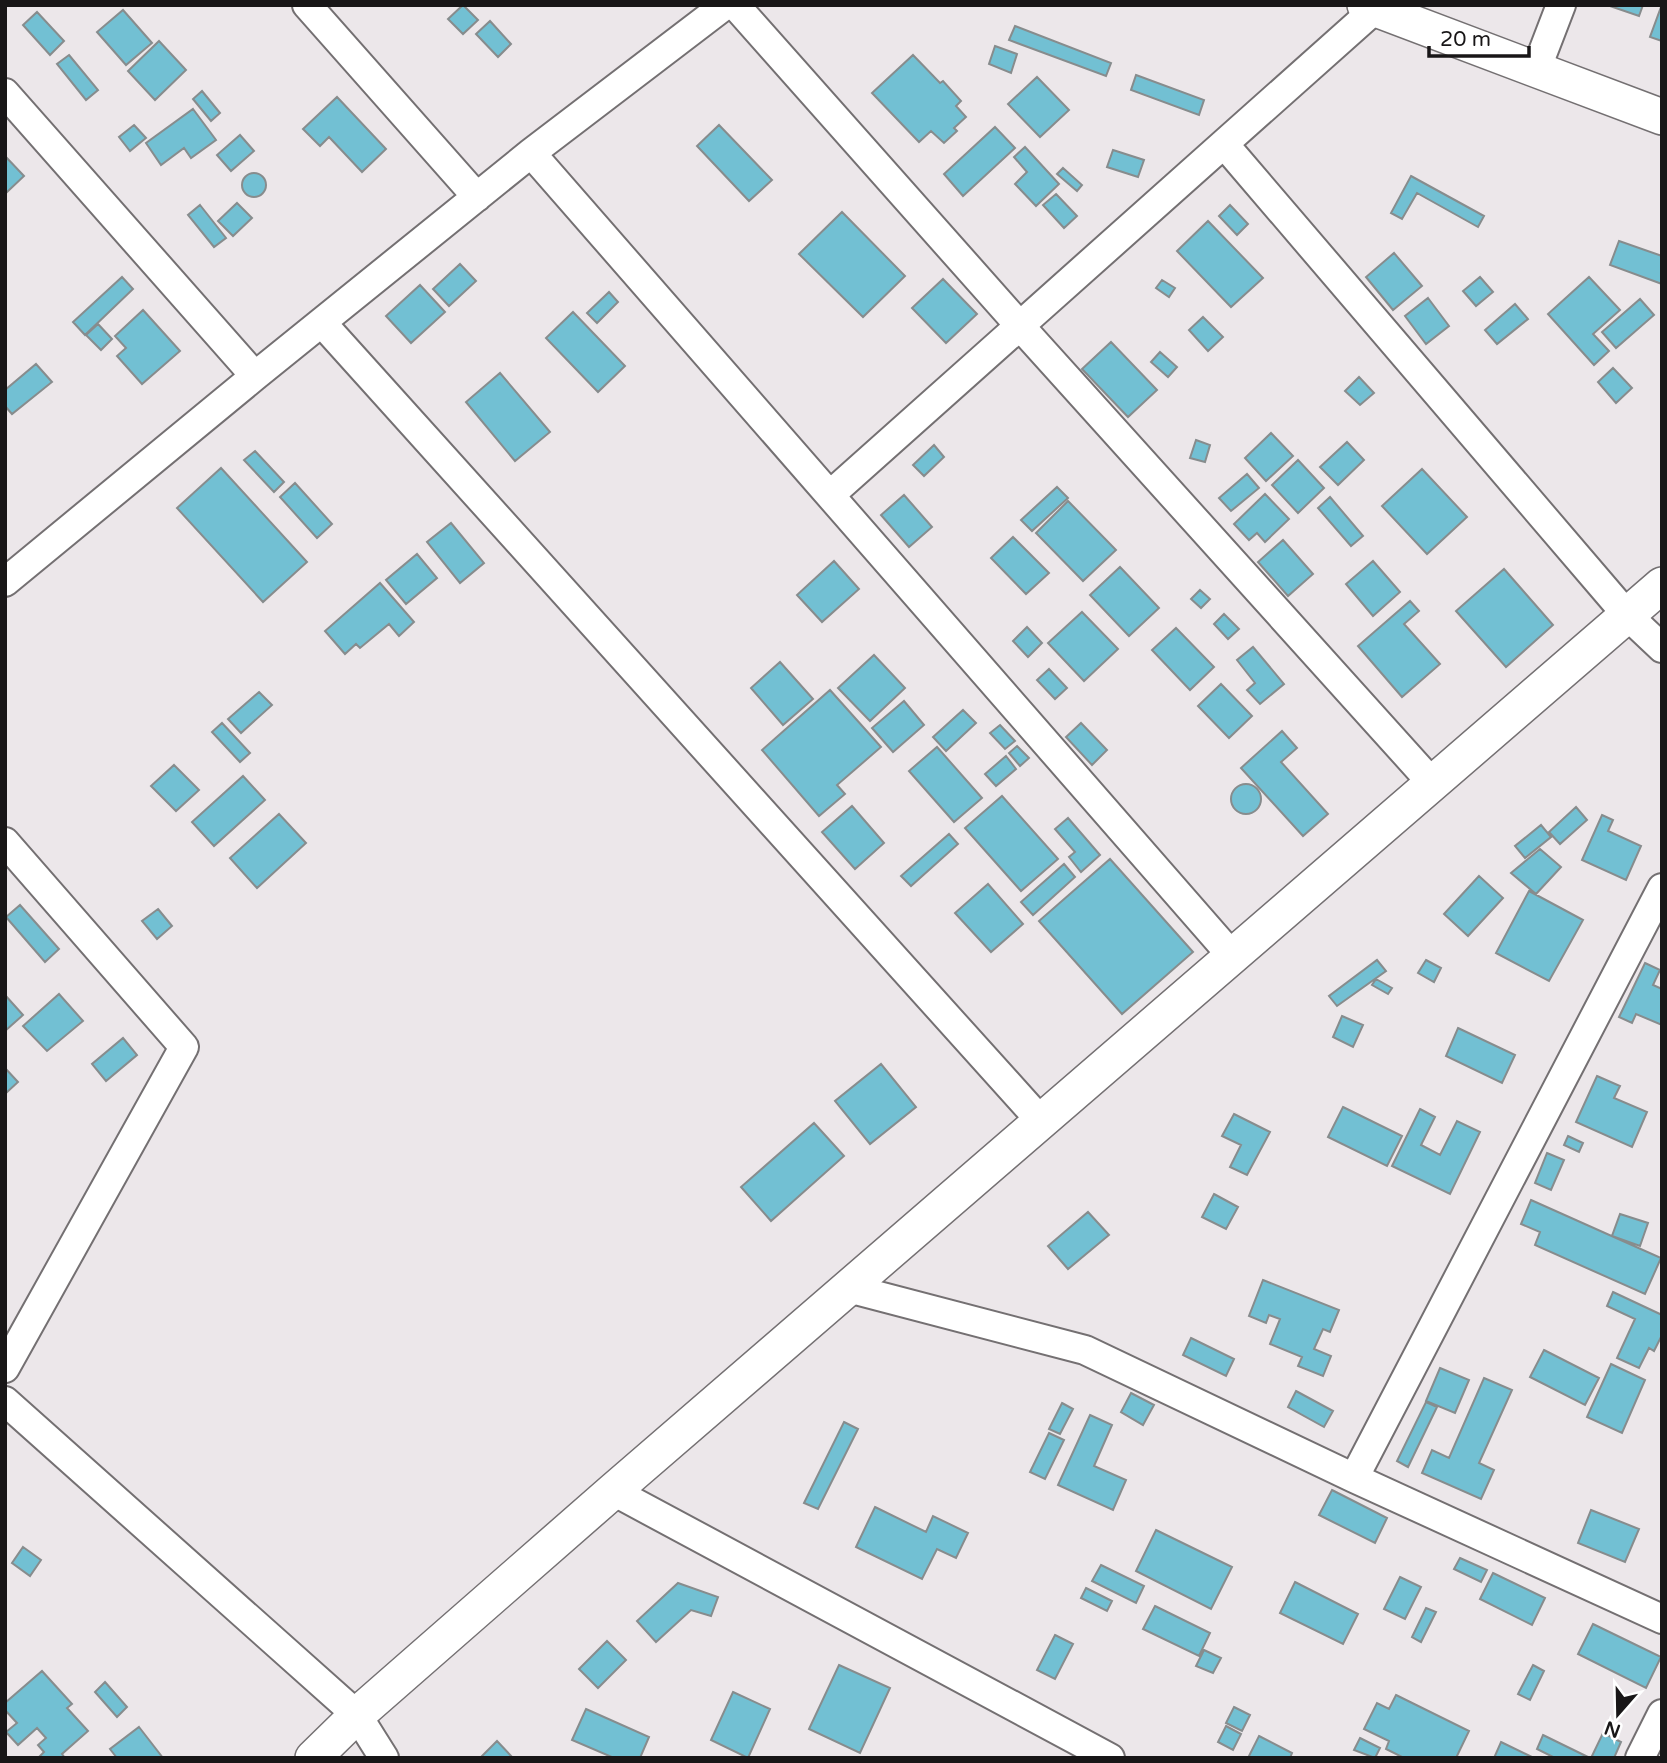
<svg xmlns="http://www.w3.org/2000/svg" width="1667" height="1763" viewBox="0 0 1667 1763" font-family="'Varela Round',sans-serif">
  <rect width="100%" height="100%" fill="#ece7ea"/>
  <path fill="#72c0d3" stroke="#878c8d" stroke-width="2" d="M463 5 478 20 463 34 448 19Z
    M1607 5H1643L1639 16Z
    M1661 7H1662V41L1650 37Z
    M123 10 152 43 126 65 97 32Z
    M37 12 64 41 50 55 23 25Z
    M490 21 511 44 498 57 476 34Z
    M1015 26 1111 63 1106 76 1009 40Z
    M159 41 186 70 155 100 128 71Z
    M995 46 1017 54 1011 73 989 64Z
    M69 55 98 90 86 100 57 64Z
    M913 55 940 83 943 81 961 101 956 106 966 117 954 128 957 131 944 143 931 131 919 142 872 93Z
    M1136 75 1204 100 1199 115 1131 90Z
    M1037 77 1069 110 1040 137 1008 104Z
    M202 91 220 113 211 121 193 99Z
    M337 97 386 149 362 172 329 137 320 146 303 129Z
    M193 109 216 140 191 158 184 148 161 165 146 143Z
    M134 125 146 138 130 151 119 137Z
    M719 125 772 180 749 201 697 146Z
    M995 127 1015 148 963 196 944 174Z
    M240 135 254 151 231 171 217 155Z
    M1025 147 1059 184 1036 206 1015 184 1027 172 1014 157Z
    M1113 150 1144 160 1138 177 1107 167Z
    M5 156 24 176 6 193H5Z
    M1063 168 1082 185 1077 191 1057 174Z
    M242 185a12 12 0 1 1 24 0a12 12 0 1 1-24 0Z
    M1411 176 1484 216 1478 227 1417 193 1402 219 1391 213Z
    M1056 194 1077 216 1064 228 1043 205Z
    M237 203 252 218 233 236 218 221Z
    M200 205 226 238 214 247 188 215Z
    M1230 205 1248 224 1237 235 1219 216Z
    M842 212 905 276 863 317 799 254Z
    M1208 221 1263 278 1231 307 1177 251Z
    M1619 241 1662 256V284L1610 265Z
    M1394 253 1422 286 1393 310 1366 277Z
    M460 264 476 281 449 306 433 289Z
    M122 277 133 289 85 335 73 322Z
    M1480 277 1493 292 1476 306 1463 291Z
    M1589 277 1620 310 1593 334 1609 351 1594 365 1548 314Z
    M943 279 977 314 946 343 912 308Z
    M1162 280 1175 288 1169 297 1156 288Z
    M420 285 445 312 411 343 386 316Z
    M609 292 618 302 597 323 587 313Z
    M1428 298 1449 326 1426 344 1405 316Z
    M1640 299 1654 315 1616 348 1602 332Z
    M1515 304 1528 319 1497 344 1485 330Z
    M143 310 180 351 142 384 117 356 126 348 115 336Z
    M573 312 625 366 598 392 546 338Z
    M1203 317 1223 337 1208 351 1189 330Z
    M98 324 112 339 101 350 86 335Z
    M1111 342 1157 390 1128 417 1082 369Z
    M1160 352 1177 367 1168 377 1151 362Z
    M36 364 52 382 12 414 5 406V390Z
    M1613 368 1632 388 1616 403 1598 382Z
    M500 373 550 432 515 461 466 402Z
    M1359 377 1374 393 1360 405 1345 391Z
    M1271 433 1293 456 1266 481 1245 458Z
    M1196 440 1210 445 1205 462 1190 458Z
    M1347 442 1364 460 1338 485 1320 467Z
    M934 445 944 457 924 476 913 465Z
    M255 451 284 482 274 492 244 460Z
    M1298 460 1324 488 1298 513 1272 485Z
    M221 468 307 562 263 602 177 508Z
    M1422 469 1467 517 1427 554 1382 506Z
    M1247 474 1259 488 1231 511 1219 498Z
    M295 483 332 524 317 538 280 497Z
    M1057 487 1068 498 1032 531 1021 520Z
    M1265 494 1289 519 1265 542 1257 533 1249 540 1234 524Z
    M904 495 932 527 909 547 881 515Z
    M1330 497 1363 536 1351 546 1318 508Z
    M1068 501 1116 550 1083 581 1036 533Z
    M451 523 484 563 460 583 427 542Z
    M1013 537 1049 573 1026 594 991 558Z
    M1283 540 1313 574 1288 596 1258 562Z
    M417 554 437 578 406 604 386 580Z
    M834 561 859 589 822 622 797 595Z
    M1373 561 1400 592 1373 616 1346 584Z
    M1120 567 1159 608 1129 636 1090 595Z
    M1504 569 1553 625 1506 667 1456 611Z
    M380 583 414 622 399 636 389 624 360 648 356 644 345 654 325 631Z
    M1200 590 1210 599 1201 608 1191 599Z
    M1410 601 1419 611 1404 624 1440 664 1402 697 1358 646Z
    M1082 612 1118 649 1084 681 1048 643Z
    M1224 614 1239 629 1228 639 1214 624Z
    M1027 627 1042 643 1028 657 1013 641Z
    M1176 628 1214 667 1190 690 1152 650Z
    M1253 647 1284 684 1260 704 1247 690 1255 683 1237 660Z
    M874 655 905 688 870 721 838 688Z
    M780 662 813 699 783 725 751 688Z
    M1049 669 1067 688 1055 699 1037 680Z
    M1221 684 1252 716 1229 738 1198 706Z
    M830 690 881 747 837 785 845 794 819 816 762 750Z
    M259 692 272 705 241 733 228 719Z
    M904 701 924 725 893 752 872 728Z
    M963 710 976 723 946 751 933 737Z
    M222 723 250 753 240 762 212 732Z
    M1081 723 1107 750 1092 765 1066 737Z
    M1000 725 1015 741 1005 749 990 733Z
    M1282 731 1297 748 1281 762 1328 814 1303 836 1241 768Z
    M1017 746 1029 758 1020 766 1009 753Z
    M937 747 982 798 954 822 909 771Z
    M1006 756 1016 769 996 786 985 774Z
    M174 765 199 790 176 811 151 786Z
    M243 776 265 800 214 846 192 822Z
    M1231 799a15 15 0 1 1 30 0a15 15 0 1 1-30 0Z
    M1002 796 1058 859 1021 891 965 828Z
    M852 806 884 843 855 869 822 832Z
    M1576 807 1587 820 1560 844 1549 832Z
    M279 814 306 843 257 888 230 858Z
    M1602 815 1613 820 1608 831 1641 846 1626 880 1582 860Z
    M1068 818 1100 855 1081 872 1069 857 1075 852 1055 829Z
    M1541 825 1551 837 1525 858 1515 846Z
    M949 834 958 844 911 886 901 876Z
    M1540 849 1561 867 1536 894 1511 873Z
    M1110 859 1193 952 1122 1014 1039 921Z
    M1064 864 1075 877 1033 915 1021 902Z
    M1479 876 1503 898 1468 936 1444 914Z
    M988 884 1023 924 991 952 955 913Z
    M1529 891 1583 920 1549 981 1496 953Z
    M20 905 59 949 45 962 6 917Z
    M158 909 172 926 157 939 142 921Z
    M1377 960 1386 971 1337 1006 1329 996Z
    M1426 960 1441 968 1434 982 1418 973Z
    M1645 963 1660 970 1653 985 1662 989V1025L1636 1014 1632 1023 1619 1017Z
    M1376 979 1392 988 1388 994 1372 985Z
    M59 994 83 1021 47 1051 23 1026Z
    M5 995 23 1015 5 1031Z
    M1342 1016 1363 1025 1353 1047 1333 1037Z
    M1458 1028 1515 1055 1502 1083 1446 1056Z
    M123 1038 137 1055 106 1081 92 1064Z
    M881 1064 916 1107 870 1144 835 1101Z
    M5 1068 18 1082 5 1094Z
    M1597 1076 1620 1086 1614 1098 1647 1112 1632 1147 1576 1122Z
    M1343 1107 1402 1136 1387 1166 1328 1137Z
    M1420 1109 1435 1117 1421 1145 1440 1155 1457 1121 1480 1132 1450 1194 1392 1166Z
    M1234 1114 1270 1132 1247 1175 1230 1167 1241 1145 1222 1136Z
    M814 1123 844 1156 771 1221 741 1187Z
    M1568 1136 1583 1143 1579 1152 1564 1145Z
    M1547 1153 1564 1160 1551 1190 1535 1183Z
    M1214 1194 1238 1207 1226 1229 1202 1217Z
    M1531 1200 1661 1258 1645 1294 1535 1245 1540 1232 1521 1224Z
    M1088 1212 1109 1235 1068 1269 1048 1246Z
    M1620 1214 1648 1223 1640 1246 1612 1236Z
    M1263 1280 1339 1310 1330 1332 1323 1329 1314 1349 1331 1356 1323 1376 1298 1366 1302 1357 1270 1344 1280 1319 1269 1315 1266 1323 1249 1316Z
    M1613 1292 1662 1315V1335L1654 1351 1649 1348 1639 1368 1617 1358 1635 1319 1607 1306Z
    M1191 1338 1234 1359 1226 1376 1183 1355Z
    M1544 1350 1599 1378 1585 1405 1530 1377Z
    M1611 1364 1645 1380 1622 1433 1587 1417Z
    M1440 1368 1469 1380 1455 1413 1426 1401Z
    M1484 1378 1512 1390 1479 1463 1494 1470 1481 1499 1422 1473 1432 1450 1449 1458Z
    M1296 1391 1333 1411 1324 1427 1288 1407Z
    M1131 1393 1154 1405 1143 1425 1121 1412Z
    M1426 1402 1437 1407 1408 1467 1397 1461Z
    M1062 1403 1073 1409 1060 1434 1049 1429Z
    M1090 1415 1112 1425 1094 1466 1126 1480 1113 1510 1058 1485Z
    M844 1422 858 1429 818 1509 804 1503Z
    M1049 1433 1064 1440 1045 1479 1030 1472Z
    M1332 1490 1387 1518 1375 1543 1319 1515Z
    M875 1507 926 1532 933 1516 968 1533 956 1558 937 1549 922 1579 856 1547Z
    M1591 1510 1639 1529 1625 1562 1578 1543Z
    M1156 1530 1232 1567 1211 1609 1136 1571Z
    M23 1547 41 1560 30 1576 12 1563Z
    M1460 1558 1487 1570 1481 1582 1454 1569Z
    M1101 1565 1144 1586 1136 1603 1092 1581Z
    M1493 1573 1545 1598 1532 1625 1480 1599Z
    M1400 1577 1421 1587 1405 1619 1384 1609Z
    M1295 1582 1358 1614 1343 1644 1280 1613Z
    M678 1583 718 1597 711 1616 691 1610 656 1642 637 1621Z
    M1086 1588 1112 1601 1107 1611 1081 1598Z
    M1155 1606 1210 1633 1199 1656 1143 1629Z
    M1426 1608 1436 1612 1421 1642 1412 1637Z
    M1593 1624 1661 1657 1646 1688 1578 1654Z
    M1055 1635 1073 1644 1055 1679 1037 1670Z
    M607 1641 626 1660 598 1688 579 1669Z
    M1204 1650 1221 1658 1213 1673 1196 1666Z
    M839 1665 890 1688 860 1753 809 1729Z
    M1533 1665 1544 1671 1530 1700 1518 1694Z
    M42 1671 72 1704 67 1708 88 1731 62 1754 65 1758H38L44 1752 38 1745 46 1738 37 1728 18 1745 6 1732 17 1723 5 1710V1703Z
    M105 1682 127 1707 117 1717 95 1692Z
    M733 1692 770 1709 748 1758 711 1740Z
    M1396 1695 1469 1731 1456 1758H1404L1386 1749 1389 1741 1364 1729 1377 1703 1389 1709Z
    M1234 1707 1250 1715 1242 1731 1226 1723Z
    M586 1709 649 1737 640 1758H614L572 1740Z
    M1226 1726 1241 1734 1233 1750 1218 1742Z
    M139 1727 163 1758H117L110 1749Z
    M1603 1733 1621 1742 1614 1758H1591Z
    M1543 1735 1590 1758H1555L1537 1749Z
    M1259 1736 1292 1753 1290 1758H1248Z
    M1360 1738 1380 1748 1375 1758 1354 1750Z
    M497 1741 513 1758H480Z
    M1501 1742 1534 1758H1494Z"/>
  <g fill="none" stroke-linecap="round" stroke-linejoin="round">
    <g stroke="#747072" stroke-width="32">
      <path id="minor" d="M307 5 477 197
        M735 5 1020 326 1433 784
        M1536 70 1561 5
        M5 93 255 376
        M1224 144 1627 615 1662 648
        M531 153 1233 957
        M322 323 1041 1121
        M830 495 1375 9
        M5 582 255 376 531 153 725 5
        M5 842 184 1047 5 1368
        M848 1288 1085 1350 1354 1478 1662 1619
        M5 1401 357 1715 384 1758
        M1354 1478 1662 888
        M613 1491 1110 1758
        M1640 1758 1662 1714"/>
    </g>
    <g stroke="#747072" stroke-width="38">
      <path id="tertiary" d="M1365 5 1662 117
        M313 1758 357 1715 613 1491 1662 585"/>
    </g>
    <use href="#minor" stroke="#fff" stroke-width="28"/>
    <use href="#tertiary" stroke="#fff" stroke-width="35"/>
  </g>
  <rect width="1667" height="1763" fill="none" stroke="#181617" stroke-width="14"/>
  <g transform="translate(1618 1714) rotate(200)" stroke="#ffffff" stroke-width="5" paint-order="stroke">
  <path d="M0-5L12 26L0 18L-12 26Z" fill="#181617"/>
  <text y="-10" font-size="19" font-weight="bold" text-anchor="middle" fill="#181617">N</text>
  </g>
  <path d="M1429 46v10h100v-10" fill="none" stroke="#181617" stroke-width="3.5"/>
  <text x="1440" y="46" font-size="21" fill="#181617" stroke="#ffffff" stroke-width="5" paint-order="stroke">20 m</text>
</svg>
